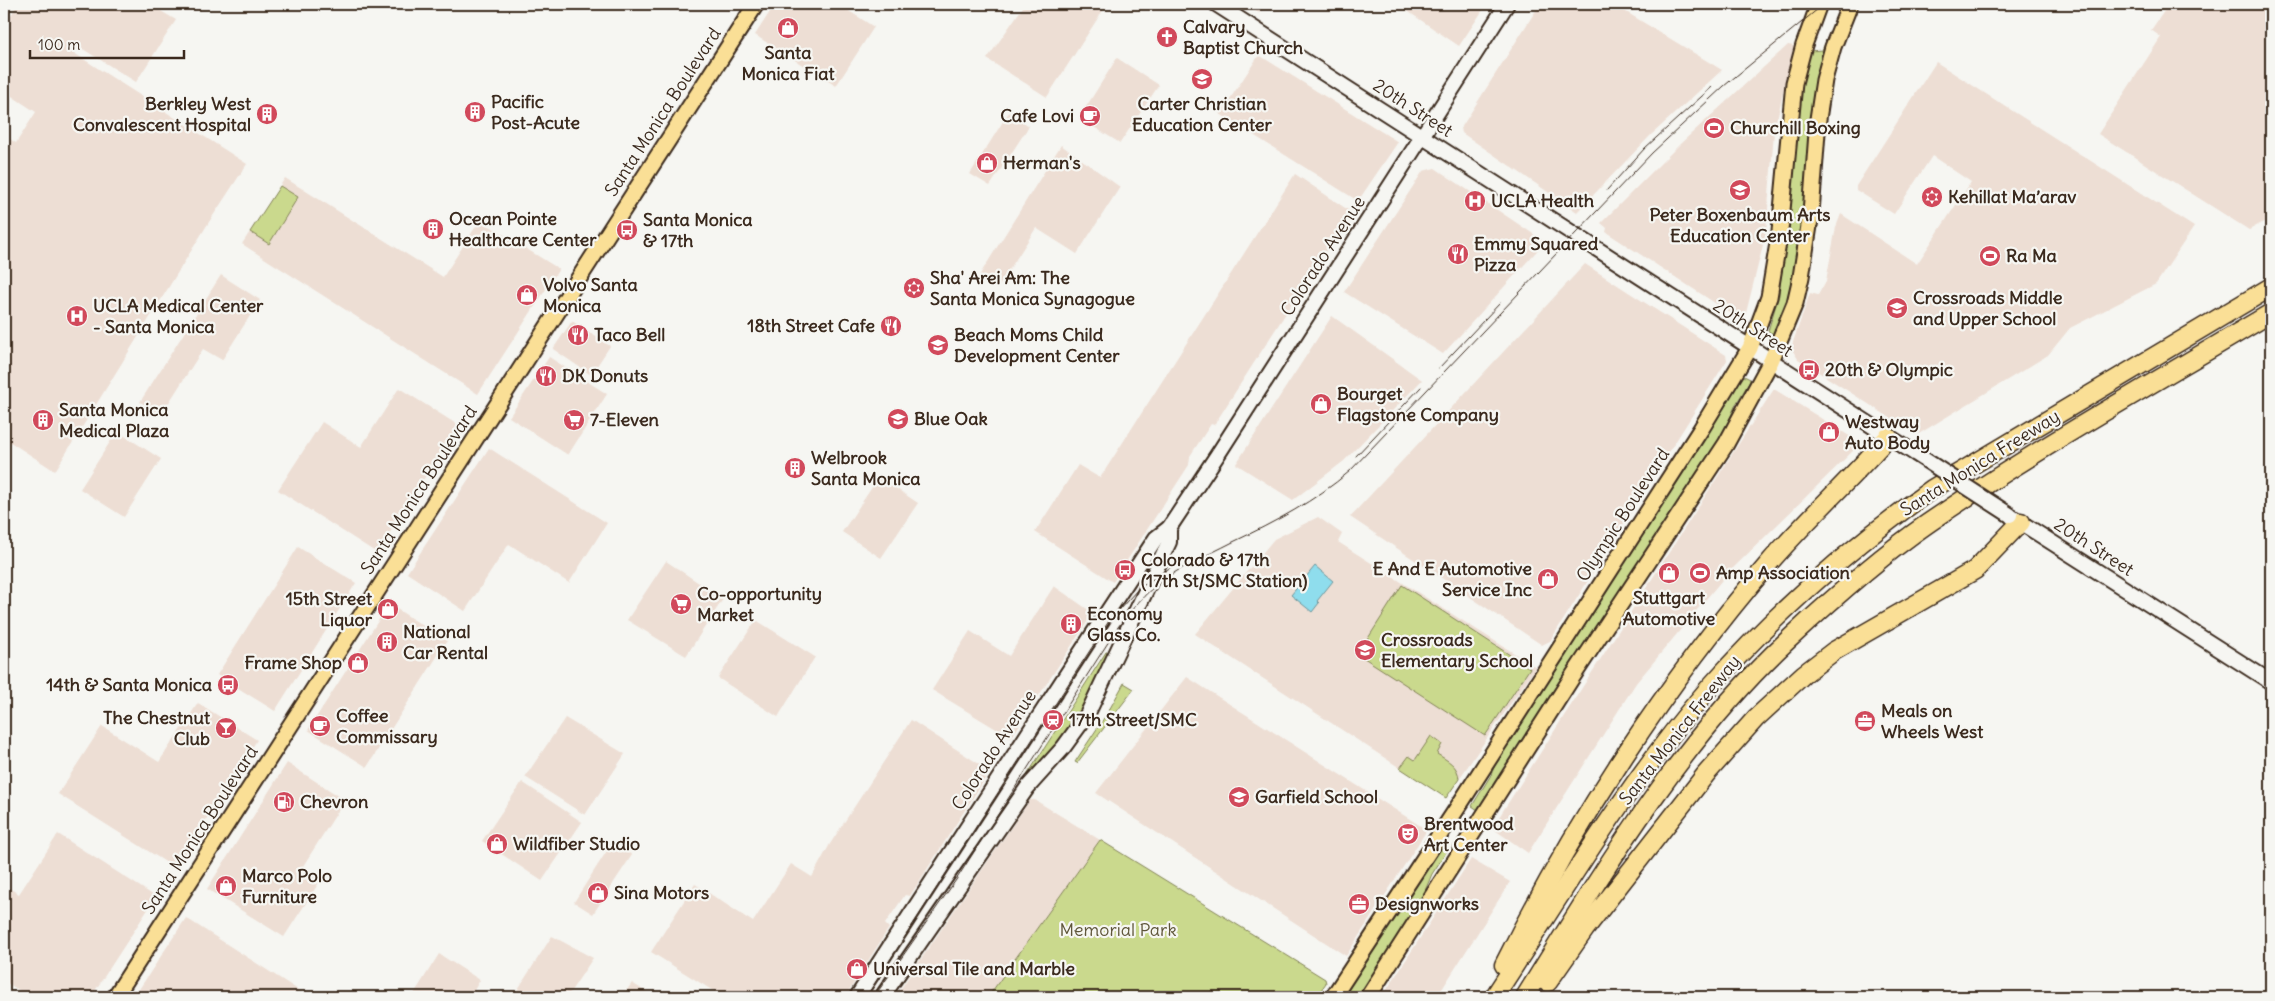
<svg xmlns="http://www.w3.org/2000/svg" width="2275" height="1001" font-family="Delius,sans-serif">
	<rect width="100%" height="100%" fill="#f6f6f2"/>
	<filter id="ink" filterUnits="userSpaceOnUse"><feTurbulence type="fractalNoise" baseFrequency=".02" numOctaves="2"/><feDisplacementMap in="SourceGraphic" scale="10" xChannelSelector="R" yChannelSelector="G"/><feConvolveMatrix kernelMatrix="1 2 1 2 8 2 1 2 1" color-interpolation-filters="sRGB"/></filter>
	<g filter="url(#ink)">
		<g fill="#edded4">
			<polygon points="18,4 149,4 176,20 136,82 78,46 74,53 247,164 209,222 55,471 4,438 4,135 16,143 36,112 4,91 4,26"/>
			<polygon points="775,4 838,4 874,27 836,86 755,35"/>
			<polygon points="1025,4 1107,4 1047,97 987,59"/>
			<polygon points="1243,4 1265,4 1259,13"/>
			<polygon points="1397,4 1487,4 1459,46"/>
			<polygon points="1540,4 1613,4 1722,70 1650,136 1577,212 1462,133 1461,128"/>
			<polygon points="2169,4 2271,4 2271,218 2249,230 2098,134 2161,37 2151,30"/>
			<polygon points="1788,45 1794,46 1774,132 1766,233 1746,313 1741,320 1606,232 1607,228 1601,223 1680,144"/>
			<polygon points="1259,55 1398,142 1358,201 1220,114"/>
			<polygon points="1117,58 1159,85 1120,143 1079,118"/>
			<polygon points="1936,62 2194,227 2156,284 2070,328 2048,355 1917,435 1798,359 1791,348 1810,293 1818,295 1826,281 1836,227 1841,214 1917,264 1971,182 1932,156 1894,214 1856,190 1856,186"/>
			<polygon points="1009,112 1029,126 990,186 970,174"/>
			<polygon points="1061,145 1120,187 1077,254 1036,228 997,289 979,276"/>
			<polygon points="1435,168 1545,242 1443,354 1344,292 1423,171"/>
			<polygon points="1295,174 1351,212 1214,425 1211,424 1190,456 1189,465 1113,582 1035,532 1078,465 1100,478"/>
			<polygon points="285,178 443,277 480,220 559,269 478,394 242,244"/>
			<polygon points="1585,264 1726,355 1727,360 1550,641 1542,645 1350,517"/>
			<polygon points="221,275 260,300 222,360 203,349 161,415 140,402"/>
			<polygon points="1332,316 1422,380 1344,461 1293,500 1236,464"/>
			<polygon points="572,321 610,346 591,375 553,349"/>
			<polygon points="549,357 607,394 568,455 509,417"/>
			<polygon points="399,388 458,425 377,553 278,490 322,422 361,447"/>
			<polygon points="1774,389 1859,442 1858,446 1727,574 1636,683 1528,853 1492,828"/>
			<polygon points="117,431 161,459 124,517 80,489"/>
			<polygon points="489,448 607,523 569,583 509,544 465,611 407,573"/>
			<polygon points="879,477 918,503 881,558 842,532"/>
			<polygon points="1318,517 1342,534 1338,542 1536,667 1446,798 1195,634 1274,539"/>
			<polygon points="298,547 356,583 275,711 217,675"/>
			<polygon points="666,561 723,599 686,656 627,620"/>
			<polygon points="1054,586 1093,613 1011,738 932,690 970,631 1009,656"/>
			<polygon points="389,604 447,641 367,767 308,730"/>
			<polygon points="756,620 815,657 778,717 718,678"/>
			<polygon points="1187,677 1427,830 1346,956 1096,793"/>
			<polygon points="198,703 257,740 175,868 58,794 102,726 159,762"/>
			<polygon points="565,718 625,754 585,815 525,777"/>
			<polygon points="911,720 990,771 910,896 905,895 885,924 889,928 845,997 723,997 651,952 695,884 753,922 791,864 812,877 830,844"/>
			<polygon points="287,763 345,800 303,866 322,878 284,937 207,889"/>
			<polygon points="522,782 582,822 542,881 482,841"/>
			<polygon points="1030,800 1035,800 1100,840 988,997 895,997"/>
			<polygon points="58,834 156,897 91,997 30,997 4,981 4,885 19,894"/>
			<polygon points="612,843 632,855 593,914 574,902"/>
			<polygon points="1471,859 1510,882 1437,997 1382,997"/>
			<polygon points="186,918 309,997 134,997"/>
			<polygon points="552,936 593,958 567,997 513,997"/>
			<polygon points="439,954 480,980 470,997 412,997"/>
			<polygon points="632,983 654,997 622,997"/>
		</g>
		<g fill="#cad98d" stroke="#828256">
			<polygon points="1830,32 1832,33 1793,285 1775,335 1768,331 1779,295 1801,84 1810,51 1822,50"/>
			<polygon points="280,186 298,197 269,244 250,232"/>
			<polygon points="1742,375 1750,379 1750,381 1736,404 1724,432 1499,781 1478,810 1472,806 1491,775 1501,749"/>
			<polygon points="1402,585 1530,668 1485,736 1358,654"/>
			<polygon points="1106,652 1108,652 1080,715 1067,734 1022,783"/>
			<polygon points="1124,683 1134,689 1077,763 1075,762 1108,712"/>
			<path d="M1431,736L1442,744L1437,754C1448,761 1458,765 1459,779L1446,798L1400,768L1409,756L1415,760Z"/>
			<polygon points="1100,840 1325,979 1326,983 1316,997 988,997"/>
			<polygon points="1441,846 1447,851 1432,874 1419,905 1359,997 1341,997"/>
		</g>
		<polygon fill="#8fdded" stroke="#6d959a" points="1315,566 1333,581 1317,601 1319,603 1312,612 1291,595"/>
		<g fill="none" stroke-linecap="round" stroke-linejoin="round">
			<g stroke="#3b2a1e" stroke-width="18">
				<g id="secondary">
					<path d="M1216,4C1449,155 1682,306 1916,454"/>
					<polyline points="2012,517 2271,682"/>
					<polyline points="857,997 1104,617 1156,538 1169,528 1220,451 1507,4"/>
					<polyline points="882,997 1027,788 1063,748 1087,715 1169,542 1169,528"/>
				</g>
			</g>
			<g stroke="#3b2a1e" stroke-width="19">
				<g id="primary">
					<polyline points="115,997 756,4"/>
					<polyline points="1333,997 1456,810 1701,429 1750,348 1769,297 1780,231 1794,83 1804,45 1819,4"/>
					<polyline points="1368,997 1571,679 1726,444 1771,361 1795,303 1801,277 1811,213 1818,119 1824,80 1833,47 1850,4"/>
				</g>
			</g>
			<g stroke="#3b2a1e" stroke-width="21">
				<g id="highway">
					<path d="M1504,965C1574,824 1666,683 1769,563C1807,519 1850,480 1888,437"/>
					<polyline points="1548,982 1585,929 1706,774 1756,718 1804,674 1834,651 1975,570 2021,522"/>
					<path d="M1494,997C1563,892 1628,782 1710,687C1776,612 1851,547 1932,489L2271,287"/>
					<path d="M1525,997C1602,873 1680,741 1788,640C1831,600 1879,557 1927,524C2037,448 2156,382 2271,313"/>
				</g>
			</g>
			<use href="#secondary" stroke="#f6f6f2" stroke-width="14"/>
			<use href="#primary" stroke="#fadf96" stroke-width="15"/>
			<use href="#highway" stroke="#fadf96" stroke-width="18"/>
			<g stroke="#3b2a1e" stroke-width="1">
				<polyline points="1607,190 1645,148 1712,87"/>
				<polyline points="1439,368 1500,303"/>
				<polyline points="1356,456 1421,387"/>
				<polyline points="866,997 1109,621 1138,589 1183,559"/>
				<path d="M874,997L956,880L1118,627C1129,613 1140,599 1154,587C1177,568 1206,556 1233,542C1275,522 1315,501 1350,471L1652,153L1724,86L1824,4"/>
			</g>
			<g stroke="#3b2a1e" stroke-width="18" stroke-linecap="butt">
				<polyline id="secondary-bridge" points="1916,454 2010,515"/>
			</g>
			<use href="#secondary-bridge" stroke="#f6f6f2" stroke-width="14"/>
		</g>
	</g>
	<defs>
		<g id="shop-disc" transform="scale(1.125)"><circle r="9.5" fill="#d1495b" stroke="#f6f6f2"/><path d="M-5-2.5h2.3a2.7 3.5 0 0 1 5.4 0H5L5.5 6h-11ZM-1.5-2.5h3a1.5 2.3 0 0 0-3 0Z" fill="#fff"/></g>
		<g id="church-disc" transform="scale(1.125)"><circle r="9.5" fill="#d1495b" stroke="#f6f6f2"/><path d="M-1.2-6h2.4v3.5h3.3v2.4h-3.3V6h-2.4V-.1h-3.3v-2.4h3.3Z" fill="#fff"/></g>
		<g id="school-disc" transform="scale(1.125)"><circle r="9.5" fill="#d1495b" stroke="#f6f6f2"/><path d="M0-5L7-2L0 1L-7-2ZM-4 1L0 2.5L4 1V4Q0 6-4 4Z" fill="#fff"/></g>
		<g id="building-disc" transform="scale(1.125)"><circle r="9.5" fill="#d1495b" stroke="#f6f6f2"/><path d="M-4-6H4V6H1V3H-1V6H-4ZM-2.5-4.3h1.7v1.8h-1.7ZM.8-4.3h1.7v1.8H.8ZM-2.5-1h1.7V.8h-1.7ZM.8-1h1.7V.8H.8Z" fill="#fff"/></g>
		<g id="cafe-disc" transform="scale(1.125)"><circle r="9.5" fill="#d1495b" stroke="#f6f6f2"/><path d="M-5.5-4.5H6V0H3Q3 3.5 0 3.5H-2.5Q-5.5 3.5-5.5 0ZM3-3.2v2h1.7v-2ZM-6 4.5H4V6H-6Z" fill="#fff"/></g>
		<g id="stadium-disc" transform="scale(1.125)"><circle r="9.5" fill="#d1495b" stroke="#f6f6f2"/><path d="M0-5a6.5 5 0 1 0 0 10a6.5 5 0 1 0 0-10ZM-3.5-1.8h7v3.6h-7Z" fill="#fff"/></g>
		<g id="synagogue-disc" transform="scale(1.125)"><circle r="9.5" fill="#d1495b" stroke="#f6f6f2"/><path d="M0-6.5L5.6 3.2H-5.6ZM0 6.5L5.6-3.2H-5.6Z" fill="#fff"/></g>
		<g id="hospital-disc" transform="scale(1.125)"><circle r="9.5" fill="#d1495b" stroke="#f6f6f2"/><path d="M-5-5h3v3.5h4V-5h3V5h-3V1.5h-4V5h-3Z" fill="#fff"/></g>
		<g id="bus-disc" transform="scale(1.125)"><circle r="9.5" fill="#d1495b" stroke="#f6f6f2"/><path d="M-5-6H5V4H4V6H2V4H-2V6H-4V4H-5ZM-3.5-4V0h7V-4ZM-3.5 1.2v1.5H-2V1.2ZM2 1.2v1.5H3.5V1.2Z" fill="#fff"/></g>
		<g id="restaurant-disc" transform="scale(1.125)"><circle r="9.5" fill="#d1495b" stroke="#f6f6f2"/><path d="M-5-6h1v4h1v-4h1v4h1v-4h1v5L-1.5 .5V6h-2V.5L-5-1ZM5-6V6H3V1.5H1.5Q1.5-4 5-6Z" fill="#fff"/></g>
		<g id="supermarket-disc" transform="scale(1.125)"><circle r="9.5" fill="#d1495b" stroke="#f6f6f2"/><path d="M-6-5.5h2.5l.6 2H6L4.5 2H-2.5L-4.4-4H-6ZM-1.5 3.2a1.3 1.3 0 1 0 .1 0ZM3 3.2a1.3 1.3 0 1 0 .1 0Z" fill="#fff"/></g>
		<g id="station-disc" transform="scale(1.125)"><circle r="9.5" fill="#d1495b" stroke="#f6f6f2"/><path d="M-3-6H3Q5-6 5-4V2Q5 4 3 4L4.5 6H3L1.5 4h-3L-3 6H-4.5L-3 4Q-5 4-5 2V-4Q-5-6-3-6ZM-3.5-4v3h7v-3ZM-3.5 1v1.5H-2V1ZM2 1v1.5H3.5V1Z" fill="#fff"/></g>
		<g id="office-disc" transform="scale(1.125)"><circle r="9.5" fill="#d1495b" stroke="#f6f6f2"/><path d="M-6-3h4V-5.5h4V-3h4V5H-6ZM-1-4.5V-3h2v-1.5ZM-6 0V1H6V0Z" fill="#fff"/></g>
		<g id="bar-disc" transform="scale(1.125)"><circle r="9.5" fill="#d1495b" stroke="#f6f6f2"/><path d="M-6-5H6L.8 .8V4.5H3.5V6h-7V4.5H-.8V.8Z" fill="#fff"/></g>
		<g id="fuel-disc" transform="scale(1.125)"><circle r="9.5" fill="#d1495b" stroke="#f6f6f2"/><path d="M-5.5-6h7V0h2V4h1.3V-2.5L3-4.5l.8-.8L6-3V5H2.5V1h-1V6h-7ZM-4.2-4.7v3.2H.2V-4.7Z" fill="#fff"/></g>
		<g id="theatre-disc" transform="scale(1.125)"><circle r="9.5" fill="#d1495b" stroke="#f6f6f2"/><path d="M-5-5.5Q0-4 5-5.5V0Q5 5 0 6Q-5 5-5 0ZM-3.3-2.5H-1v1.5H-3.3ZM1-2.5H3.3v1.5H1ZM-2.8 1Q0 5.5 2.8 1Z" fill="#fff"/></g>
	</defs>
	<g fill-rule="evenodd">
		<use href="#shop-disc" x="788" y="28"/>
		<use href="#church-disc" x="1167" y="37"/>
		<use href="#school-disc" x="1202" y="79"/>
		<use href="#building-disc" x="475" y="112"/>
		<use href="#building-disc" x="267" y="114"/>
		<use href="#cafe-disc" x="1090" y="116"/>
		<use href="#stadium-disc" x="1714" y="128"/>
		<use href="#shop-disc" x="987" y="163"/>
		<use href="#school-disc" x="1740" y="190"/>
		<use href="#synagogue-disc" x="1932" y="197"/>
		<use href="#hospital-disc" x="1475" y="201"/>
		<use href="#building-disc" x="433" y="229"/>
		<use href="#bus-disc" x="627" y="230"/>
		<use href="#restaurant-disc" x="1458" y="254"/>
		<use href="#stadium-disc" x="1990" y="256"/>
		<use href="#synagogue-disc" x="914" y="288"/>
		<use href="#shop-disc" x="527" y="295"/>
		<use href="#school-disc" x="1897" y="308"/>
		<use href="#hospital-disc" x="77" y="316"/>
		<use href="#restaurant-disc" x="891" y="326"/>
		<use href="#restaurant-disc" x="578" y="335"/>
		<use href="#school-disc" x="938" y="345"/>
		<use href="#bus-disc" x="1809" y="370"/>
		<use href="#restaurant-disc" x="546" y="376"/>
		<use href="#shop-disc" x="1321" y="404"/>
		<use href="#school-disc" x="898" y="419"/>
		<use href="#building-disc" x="43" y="420"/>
		<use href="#supermarket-disc" x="574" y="420"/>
		<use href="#shop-disc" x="1829" y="432"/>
		<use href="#building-disc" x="795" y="468"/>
		<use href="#bus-disc" x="1125" y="570"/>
		<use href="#shop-disc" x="1669" y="573"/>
		<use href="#stadium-disc" x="1700" y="573"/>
		<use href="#shop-disc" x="1548" y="579"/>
		<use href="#supermarket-disc" x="681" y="604"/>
		<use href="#shop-disc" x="388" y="609"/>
		<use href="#building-disc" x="1071" y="624"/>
		<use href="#building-disc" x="387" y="642"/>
		<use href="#school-disc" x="1365" y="650"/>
		<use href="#shop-disc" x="358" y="663"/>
		<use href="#bus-disc" x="228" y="685"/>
		<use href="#station-disc" x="1053" y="720"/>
		<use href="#office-disc" x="1865" y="721"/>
		<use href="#cafe-disc" x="320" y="726"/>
		<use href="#bar-disc" x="226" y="728"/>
		<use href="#school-disc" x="1239" y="797"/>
		<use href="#fuel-disc" x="284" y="802"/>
		<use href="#theatre-disc" x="1408" y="834"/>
		<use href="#shop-disc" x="497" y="844"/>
		<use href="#shop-disc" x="226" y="886"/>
		<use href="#shop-disc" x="598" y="893"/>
		<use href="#office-disc" x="1359" y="904"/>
		<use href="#shop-disc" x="857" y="969"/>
	</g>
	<g text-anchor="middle" stroke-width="4.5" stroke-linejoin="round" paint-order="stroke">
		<g font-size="18" font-weight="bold" fill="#3b2a1e" stroke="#f6f6f2" text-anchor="start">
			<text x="1183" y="33">Calvary<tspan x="1183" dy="21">Baptist Church</tspan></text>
			<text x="788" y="59" text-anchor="middle">Santa<tspan x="788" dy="21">Monica Fiat</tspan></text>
			<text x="491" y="108">Pacific<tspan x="491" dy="21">Post-Acute</tspan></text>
			<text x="251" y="110" text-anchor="end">Berkley West<tspan x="251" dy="21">Convalescent Hospital</tspan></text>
			<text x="1202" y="110" text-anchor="middle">Carter Christian<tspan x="1202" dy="21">Education Center</tspan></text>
			<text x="1074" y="122" text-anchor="end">Cafe Lovi</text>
			<text x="1730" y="134">Churchill Boxing</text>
			<text x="1003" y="169">Herman's</text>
			<text x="1948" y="203">Kehillat Ma’arav</text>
			<text x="1491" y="207">UCLA Health</text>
			<text x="1740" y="221" text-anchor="middle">Peter Boxenbaum Arts<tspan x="1740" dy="21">Education Center</tspan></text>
			<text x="449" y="225">Ocean Pointe<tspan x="449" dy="21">Healthcare Center</tspan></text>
			<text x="643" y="226">Santa Monica<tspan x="643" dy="21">&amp; 17th</tspan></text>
			<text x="1474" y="250">Emmy Squared<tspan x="1474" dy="21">Pizza</tspan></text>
			<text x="2006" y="262">Ra Ma</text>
			<text x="930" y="284">Sha' Arei Am: The<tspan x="930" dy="21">Santa Monica Synagogue</tspan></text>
			<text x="543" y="291">Volvo Santa<tspan x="543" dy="21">Monica</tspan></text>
			<text x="1913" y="304">Crossroads Middle<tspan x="1913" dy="21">and Upper School</tspan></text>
			<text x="93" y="312">UCLA Medical Center<tspan x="93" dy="21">- Santa Monica</tspan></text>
			<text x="875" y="332" text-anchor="end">18th Street Cafe</text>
			<text x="594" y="341">Taco Bell</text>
			<text x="954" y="341">Beach Moms Child<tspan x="954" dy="21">Development Center</tspan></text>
			<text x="1825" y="376">20th &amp; Olympic</text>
			<text x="562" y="382">DK Donuts</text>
			<text x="1337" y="400">Bourget<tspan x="1337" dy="21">Flagstone Company</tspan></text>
			<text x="59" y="416">Santa Monica<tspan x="59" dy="21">Medical Plaza</tspan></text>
			<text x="914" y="425">Blue Oak</text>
			<text x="590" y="426">7-Eleven</text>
			<text x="1845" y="428">Westway<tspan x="1845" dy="21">Auto Body</tspan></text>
			<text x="811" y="464">Welbrook<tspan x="811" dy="21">Santa Monica</tspan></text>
			<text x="1141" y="566">Colorado &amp; 17th<tspan x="1141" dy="21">(17th St/SMC Station)</tspan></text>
			<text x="1532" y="575" text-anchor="end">E And E Automotive<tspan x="1532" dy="21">Service Inc</tspan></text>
			<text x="1716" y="579">Amp Association</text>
			<text x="697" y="600">Co-opportunity<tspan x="697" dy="21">Market</tspan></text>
			<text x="1669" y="604" text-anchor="middle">Stuttgart<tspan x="1669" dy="21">Automotive</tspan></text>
			<text x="372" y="605" text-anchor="end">15th Street<tspan x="372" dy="21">Liquor</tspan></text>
			<text x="1087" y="620">Economy<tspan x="1087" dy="21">Glass Co.</tspan></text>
			<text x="403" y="638">National<tspan x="403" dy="21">Car Rental</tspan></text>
			<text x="1381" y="646">Crossroads<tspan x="1381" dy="21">Elementary School</tspan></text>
			<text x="342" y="669" text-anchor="end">Frame Shop</text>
			<text x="212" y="691" text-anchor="end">14th &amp; Santa Monica</text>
			<text x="1881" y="717">Meals on<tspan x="1881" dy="21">Wheels West</tspan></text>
			<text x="336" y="722">Coffee<tspan x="336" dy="21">Commissary</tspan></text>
			<text x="210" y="724" text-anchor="end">The Chestnut<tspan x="210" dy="21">Club</tspan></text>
			<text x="1069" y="726">17th Street/SMC</text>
			<text x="1255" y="803">Garfield School</text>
			<text x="300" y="808">Chevron</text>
			<text x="1424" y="830">Brentwood<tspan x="1424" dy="21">Art Center</tspan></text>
			<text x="513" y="850">Wildfiber Studio</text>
			<text x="242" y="882">Marco Polo<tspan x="242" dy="21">Furniture</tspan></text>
			<text x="614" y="899">Sina Motors</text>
			<text x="1375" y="910">Designworks</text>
			<text x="873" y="975">Universal Tile and Marble</text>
		</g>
		<g font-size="18" fill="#3b2a1e" stroke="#f6f6f2">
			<text transform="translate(1413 108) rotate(33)" y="6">20th Street</text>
			<text transform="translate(663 112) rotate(-57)" y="6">Santa Monica Boulevard</text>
			<text transform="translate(1323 256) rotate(-57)" y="6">Colorado Avenue</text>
			<text transform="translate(1753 328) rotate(33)" y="6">20th Street</text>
			<text transform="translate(1980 463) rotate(-32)" y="6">Santa Monica Freeway</text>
			<text transform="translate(419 490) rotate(-57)" y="6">Santa Monica Boulevard</text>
			<text transform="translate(1623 515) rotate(-57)" y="6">Olympic Boulevard</text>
			<text transform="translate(2094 547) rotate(33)" y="6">20th Street</text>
			<text transform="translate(1680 730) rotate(-52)" y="6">Santa Monica Freeway</text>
			<text transform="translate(994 750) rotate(-57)" y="6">Colorado Avenue</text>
			<text transform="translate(200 830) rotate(-57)" y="6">Santa Monica Boulevard</text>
		</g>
		<g font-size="18" fill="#5f563a" stroke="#f6f6f2">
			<text x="1118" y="936">Memorial Park</text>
		</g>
	</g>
	<rect width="2275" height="1001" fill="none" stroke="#f6f6f2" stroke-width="20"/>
	<rect x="10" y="10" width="2255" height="981" fill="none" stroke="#3b2a1e" stroke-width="2" filter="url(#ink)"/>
	<path d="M30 50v8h154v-8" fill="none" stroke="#3b2a1e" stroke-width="2.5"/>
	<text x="38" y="50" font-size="15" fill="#3b2a1e" stroke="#f6f6f2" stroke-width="4" paint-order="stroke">100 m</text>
</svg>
